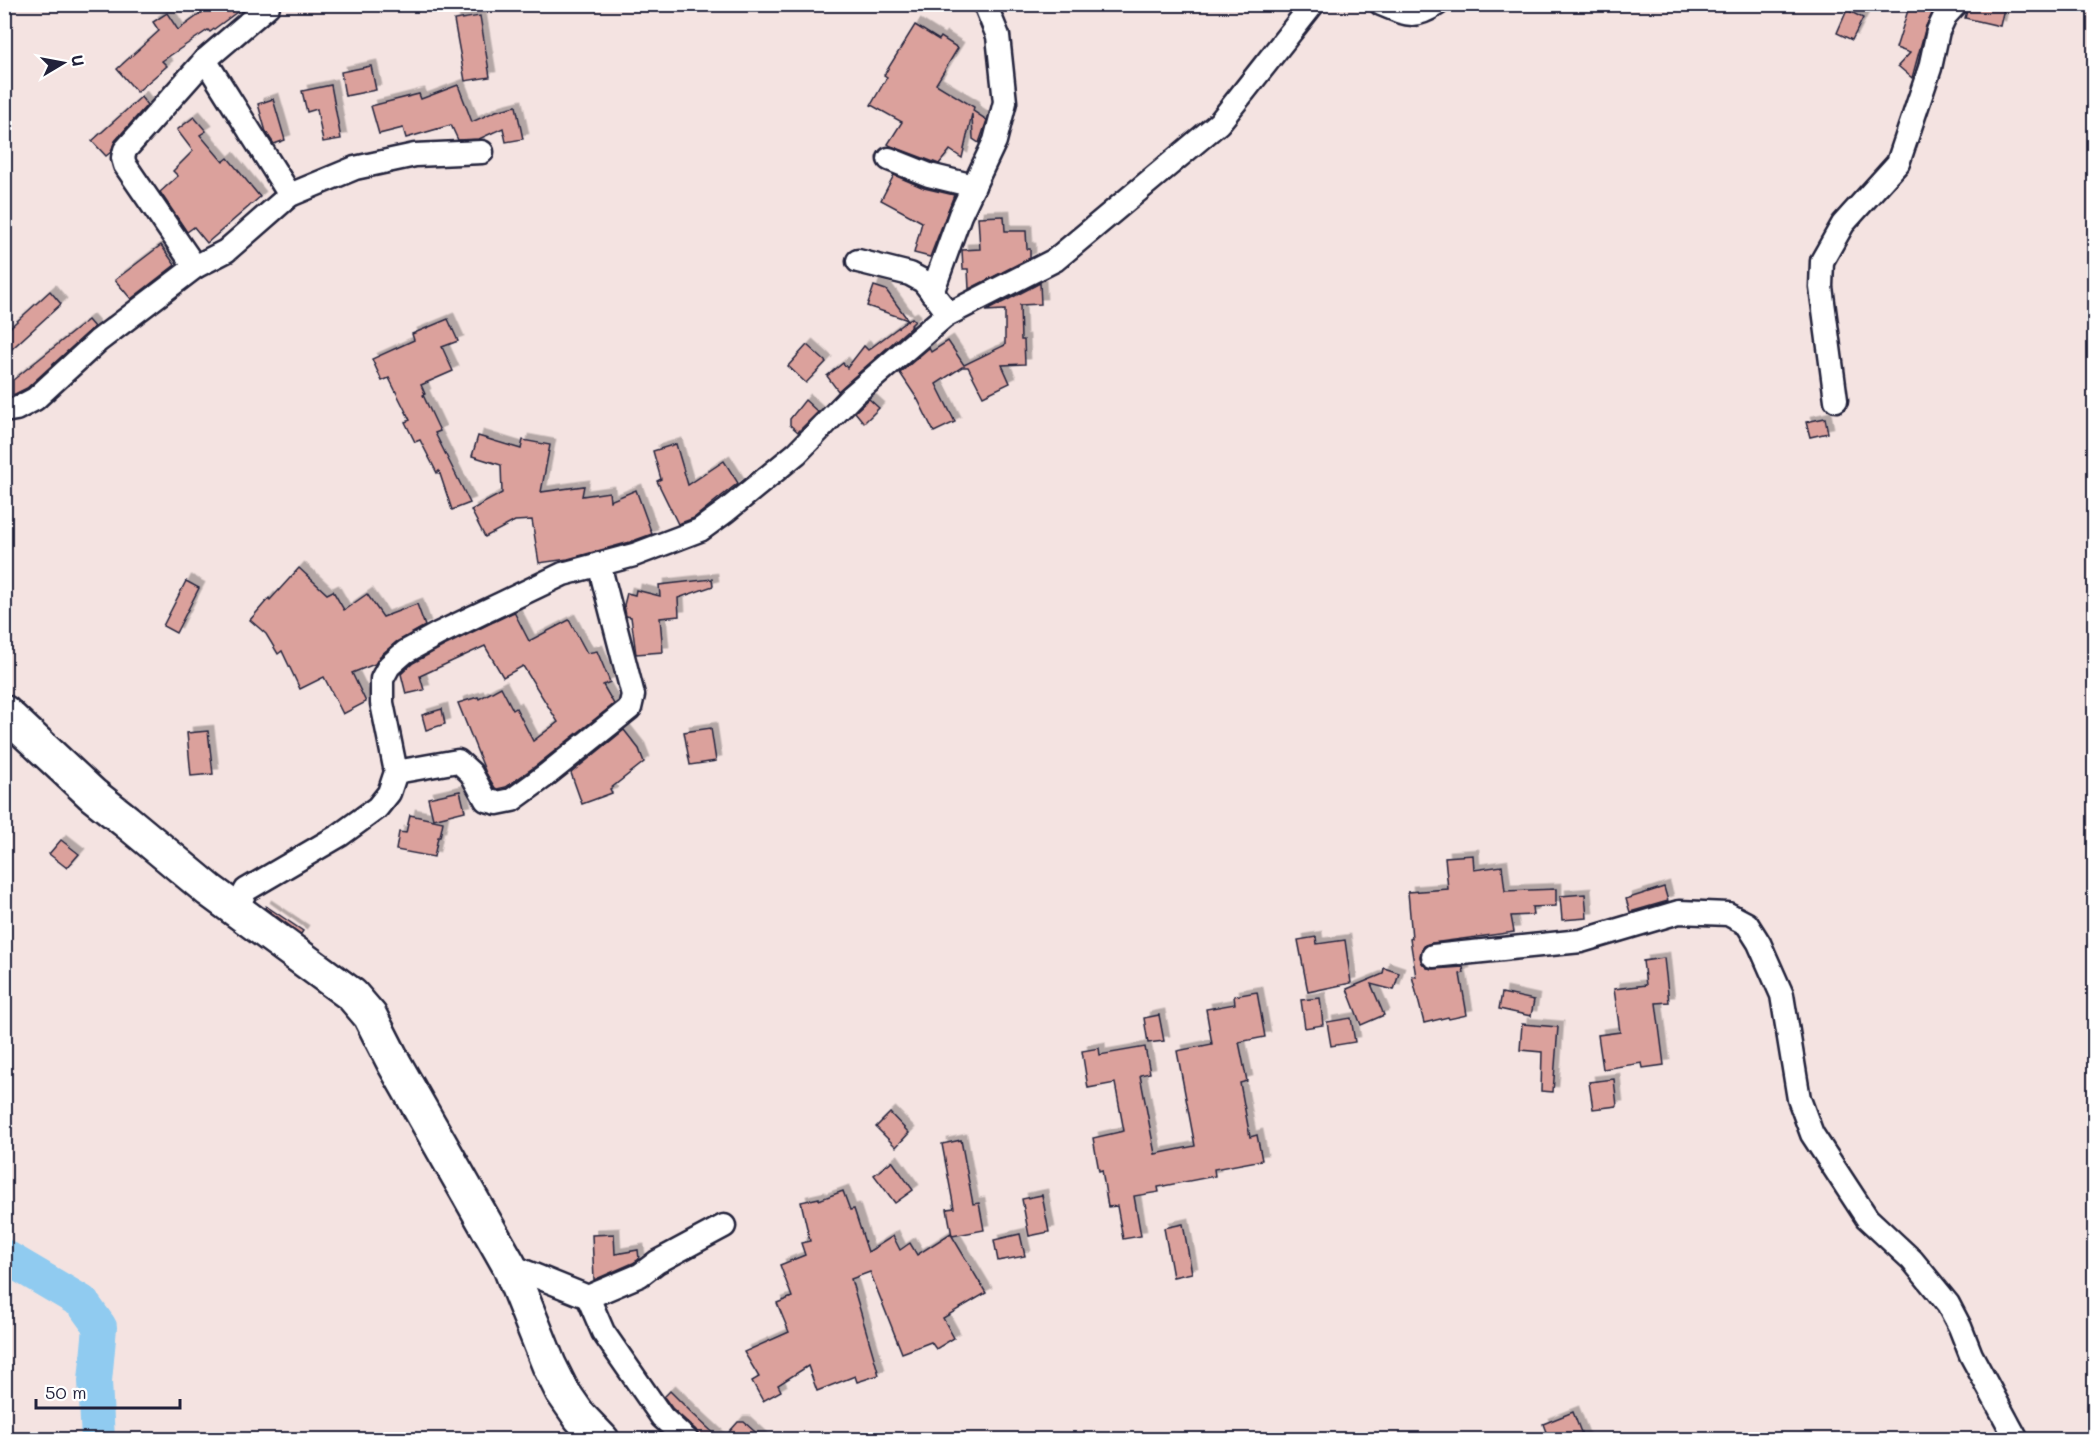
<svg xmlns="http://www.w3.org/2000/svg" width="2099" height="1444" font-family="Mali,sans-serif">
	<defs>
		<filter id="shadow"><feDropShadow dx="5.5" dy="-5.5" stdDeviation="0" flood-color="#0004"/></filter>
	</defs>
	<rect width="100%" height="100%" fill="#f4e3e1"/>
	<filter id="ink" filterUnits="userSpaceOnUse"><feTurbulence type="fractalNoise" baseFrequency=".0167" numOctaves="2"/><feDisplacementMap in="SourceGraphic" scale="12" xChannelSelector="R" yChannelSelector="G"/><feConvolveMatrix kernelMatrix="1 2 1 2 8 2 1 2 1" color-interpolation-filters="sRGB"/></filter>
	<g filter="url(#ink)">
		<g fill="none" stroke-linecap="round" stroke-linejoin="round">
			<polyline stroke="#90cbf0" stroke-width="34" points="4,1256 82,1302 100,1327 95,1381 98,1440"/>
		</g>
		<g fill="#dba19c" stroke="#22223b" stroke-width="1.5" filter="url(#shadow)">
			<polygon points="214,4 248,4 210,32 208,30 162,61 167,66 137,92 117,69 159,31 153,22 167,13 178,30"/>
			<polygon points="1910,4 1937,4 1926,26 1912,78 1898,66 1910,53 1896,48"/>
			<polygon points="1969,4 2005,4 2000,26 1965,18"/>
			<polygon points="1847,10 1863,18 1852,40 1837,33"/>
			<polygon points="480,16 490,77 465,81 454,20"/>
			<polygon points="915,25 939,40 941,37 958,48 936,84 974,107 973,111 987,120 979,143 973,139 972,114 962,158 950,150 939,164 891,146 888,144 902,122 871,105 887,77 884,75"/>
			<polygon points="371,66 376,90 345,96 341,72"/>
			<polygon points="331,85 341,139 323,142 317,109 307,112 302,91"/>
			<polygon points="458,85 472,122 496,111 516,106 523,139 506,142 503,128 479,139 458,140 451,125 406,138 403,128 379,134 371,106 419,94 421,99"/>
			<polygon points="141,97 147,105 115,141 111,152 106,156 92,141"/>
			<polygon points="273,99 285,140 274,144 266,132 258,104"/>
			<polygon points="194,117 206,131 200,135 223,162 228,158 260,197 207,243 194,227 187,232 160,192 178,176 173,171 193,151 177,130"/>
			<polygon points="894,175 924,188 954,195 930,257 914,253 922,222 881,200"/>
			<polygon points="1004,216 1005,231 1026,231 1027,249 1030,249 1030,258 969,289 968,269 963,269 962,250 980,249 978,217"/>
			<polygon points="161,245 175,265 131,299 115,280"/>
			<polygon points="1040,283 1041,304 1020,305 1021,340 1024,340 1025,364 1002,365 1010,383 983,396 968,367 962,367 936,384 955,422 934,432 918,400 900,373 929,348 931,352 948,341 964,365 1005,345 1005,310 986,311"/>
			<polygon points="874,286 886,290 908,320 912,318 915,321 911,325 912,326 838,391 827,376 843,363 847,368 864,346 868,350 908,320 867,306"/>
			<polygon points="50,291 61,304 4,356 4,333"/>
			<polygon points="448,319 458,341 442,347 453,371 421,385 425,394 423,395 440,431 435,433 470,503 452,510 439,471 437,473 420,440 415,442 405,422 410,420 389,378 382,381 372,359 414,340 412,334"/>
			<polygon points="88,320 94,327 27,388 13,395 13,380"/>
			<polygon points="807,345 826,362 806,383 788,366"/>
			<polygon points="869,399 879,408 864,423 855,412"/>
			<polygon points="805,400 818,412 798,432 790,425 790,419"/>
			<polygon points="1825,418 1828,433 1810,437 1806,422"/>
			<polygon points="478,436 521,449 523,440 550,445 541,492 584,486 582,496 609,492 610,501 636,490 652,534 630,542 568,559 539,563 532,520 515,521 485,537 471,510 502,493 501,465 472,456"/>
			<polygon points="676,444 688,485 724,461 738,483 694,518 678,524 657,481 661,479 653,451"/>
			<polygon points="299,568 327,594 333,591 344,610 367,594 383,617 417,604 425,626 396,642 380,656 375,664 352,673 366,702 343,714 324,677 300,689 282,651 278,654 266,634 250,620 269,598 270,600"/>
			<polygon points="712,579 713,586 678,598 679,616 660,618 663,652 636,654 631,617 626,616 624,605 627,593 635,595 636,590 660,596 659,585"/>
			<polygon points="186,581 199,588 176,633 163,626"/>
			<polygon points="514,612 529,641 569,620 587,653 597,651 610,682 603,685 614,704 537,765 506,787 497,789 495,788 486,773 458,703 478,697 479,699 501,687 513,710 516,708 533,741 558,722 523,666 503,677 485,646 420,676 424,690 406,694 401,674 413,663 444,646"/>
			<polygon points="442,709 445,724 426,730 422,715"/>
			<polygon points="711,728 716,761 690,765 684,732"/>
			<polygon points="624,730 639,749 644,762 610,789 612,793 582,804 571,773"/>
			<polygon points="208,731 213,774 191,776 187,733"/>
			<polygon points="460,791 465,811 433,819 428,798"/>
			<polygon points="410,815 443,822 440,837 438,837 434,857 396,850 399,832 406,833"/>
			<polygon points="61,840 79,854 67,868 49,854"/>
			<polygon points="1473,855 1474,870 1502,866 1505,891 1556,889 1556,906 1532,907 1533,915 1511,916 1514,932 1432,943 1425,945 1421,951 1420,957 1422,963 1427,968 1434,969 1463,967 1464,973 1460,974 1467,1015 1449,1019 1448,1017 1424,1023 1412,976 1416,977 1410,939 1412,938 1408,892 1448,889 1445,857"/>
			<polygon points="1664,887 1668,901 1630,912 1626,899"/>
			<polygon points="1585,894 1587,918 1562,920 1560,896"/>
			<polygon points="266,906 303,931 301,934 265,908"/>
			<polygon points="1316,937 1317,944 1345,940 1351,983 1308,992 1298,940"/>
			<polygon points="1664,958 1669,1002 1656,1003 1664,1065 1643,1068 1642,1063 1603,1069 1598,1035 1620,1032 1614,989 1646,985 1643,961"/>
			<polygon points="1384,968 1399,973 1394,990 1371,984 1384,1015 1361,1025 1347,989 1383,974"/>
			<polygon points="1257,992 1265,1037 1239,1042 1247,1081 1240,1083 1250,1137 1257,1135 1262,1160 1214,1169 1215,1176 1158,1187 1159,1192 1134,1196 1141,1236 1123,1239 1117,1206 1108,1207 1102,1170 1099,1171 1093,1138 1124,1131 1115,1083 1088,1088 1082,1051 1099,1048 1100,1055 1145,1047 1150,1073 1140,1075 1155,1154 1195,1146 1177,1051 1212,1044 1206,1009 1235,1004 1234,996"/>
			<polygon points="1502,993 1534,1000 1531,1016 1499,1009"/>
			<polygon points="1320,998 1323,1025 1305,1028 1301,1000"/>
			<polygon points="1159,1015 1164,1041 1148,1043 1144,1018"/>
			<polygon points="1351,1018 1355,1042 1331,1046 1327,1022"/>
			<polygon points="1522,1024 1558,1027 1553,1092 1541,1091 1542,1052 1520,1050"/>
			<polygon points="1614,1079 1617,1106 1593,1109 1589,1082"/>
			<polygon points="890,1113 909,1133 896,1147 876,1127"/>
			<polygon points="961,1140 973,1204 979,1203 984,1230 952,1236 986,1293 943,1318 954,1338 936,1349 931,1342 902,1353 870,1272 851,1279 879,1375 857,1382 855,1376 817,1391 808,1366 778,1385 781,1391 763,1401 752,1381 759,1377 744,1352 789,1332 777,1303 792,1297 780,1265 805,1255 801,1243 810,1241 801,1202 819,1198 819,1200 843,1191 850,1210 854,1209 868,1252 893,1236 900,1250 910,1243 917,1255 951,1233 952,1236 947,1209 954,1208 942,1144"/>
			<polygon points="892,1161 913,1190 895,1203 874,1175"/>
			<polygon points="1042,1195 1049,1232 1029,1236 1022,1199"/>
			<polygon points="1183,1224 1192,1273 1173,1277 1164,1228"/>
			<polygon points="614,1234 615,1254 638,1250 639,1259 633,1263 594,1280 592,1235"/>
			<polygon points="1020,1234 1025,1256 998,1261 994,1240"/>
			<polygon points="670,1391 694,1415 721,1440 700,1440 696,1430 672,1408 664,1397"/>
			<polygon points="1573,1412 1584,1440 1549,1440 1543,1424"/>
			<polygon points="738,1422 744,1422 764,1440 722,1440"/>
		</g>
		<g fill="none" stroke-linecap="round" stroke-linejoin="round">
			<g stroke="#22223b" stroke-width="27">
				<g id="street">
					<path d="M1381,4C1406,14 1413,20 1437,4"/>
					<polyline points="205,60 290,195"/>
					<polyline points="889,159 929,175 974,186"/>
					<polyline points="195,267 125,165 123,158 125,150 205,60 268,6"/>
					<polyline points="932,293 960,215 995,141 1005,102 998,36 985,4"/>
					<polyline points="945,316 1055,260 1219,123 1313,4"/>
					<polyline points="1836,400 1821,287 1822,261 1843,224 1898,163 1930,68 1938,31 1945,16 1956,4"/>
					<polyline points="4,411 16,409 35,399 98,341 195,267 226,251 290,195 355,168 415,155 482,152"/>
					<polyline points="396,772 458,761 471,773 486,800 497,803 512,800 545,776 630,708 633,695 599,564"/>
					<polyline points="241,912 241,900 246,890 340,835 377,808 389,793 396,772 382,703 382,679 389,666 405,652 438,634 563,574 634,555 700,530 726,511 797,453 852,396 945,316 945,309 923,281 910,274 858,261"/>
					<polyline points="1433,956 1581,941 1679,912 1728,914 1747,924 1759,943 1782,995 1799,1099 1812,1134 1867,1218 1912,1260 1948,1304 1960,1327 1971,1355 2017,1440"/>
					<polyline points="509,1265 588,1297 640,1275 657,1262 724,1226"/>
					<polyline points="588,1297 603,1332 662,1417 687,1440"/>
				</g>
			</g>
			<g stroke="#22223b" stroke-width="38">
				<polyline id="secondary" points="4,712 93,795 126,821 209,890 352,995 370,1016 394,1063 509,1265 549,1365 562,1391 580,1417 602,1440"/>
			</g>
			<use href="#street" stroke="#fff" stroke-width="22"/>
			<use href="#secondary" stroke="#fff" stroke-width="33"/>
		</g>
	</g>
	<rect width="2099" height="1444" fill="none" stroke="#fff" stroke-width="24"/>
	<rect x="12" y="12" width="2075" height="1420" fill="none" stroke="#22223b" stroke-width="2" filter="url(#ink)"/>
	<g transform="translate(63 63) rotate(80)" stroke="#ffffff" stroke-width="4.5" paint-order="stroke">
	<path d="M0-4.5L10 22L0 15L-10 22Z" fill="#22223b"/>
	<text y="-9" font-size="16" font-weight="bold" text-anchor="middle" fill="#22223b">U</text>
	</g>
	<path d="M36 1399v9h144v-9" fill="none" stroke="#22223b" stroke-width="3"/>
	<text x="45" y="1399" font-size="18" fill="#22223b" stroke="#ffffff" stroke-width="4.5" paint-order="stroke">50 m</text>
</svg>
